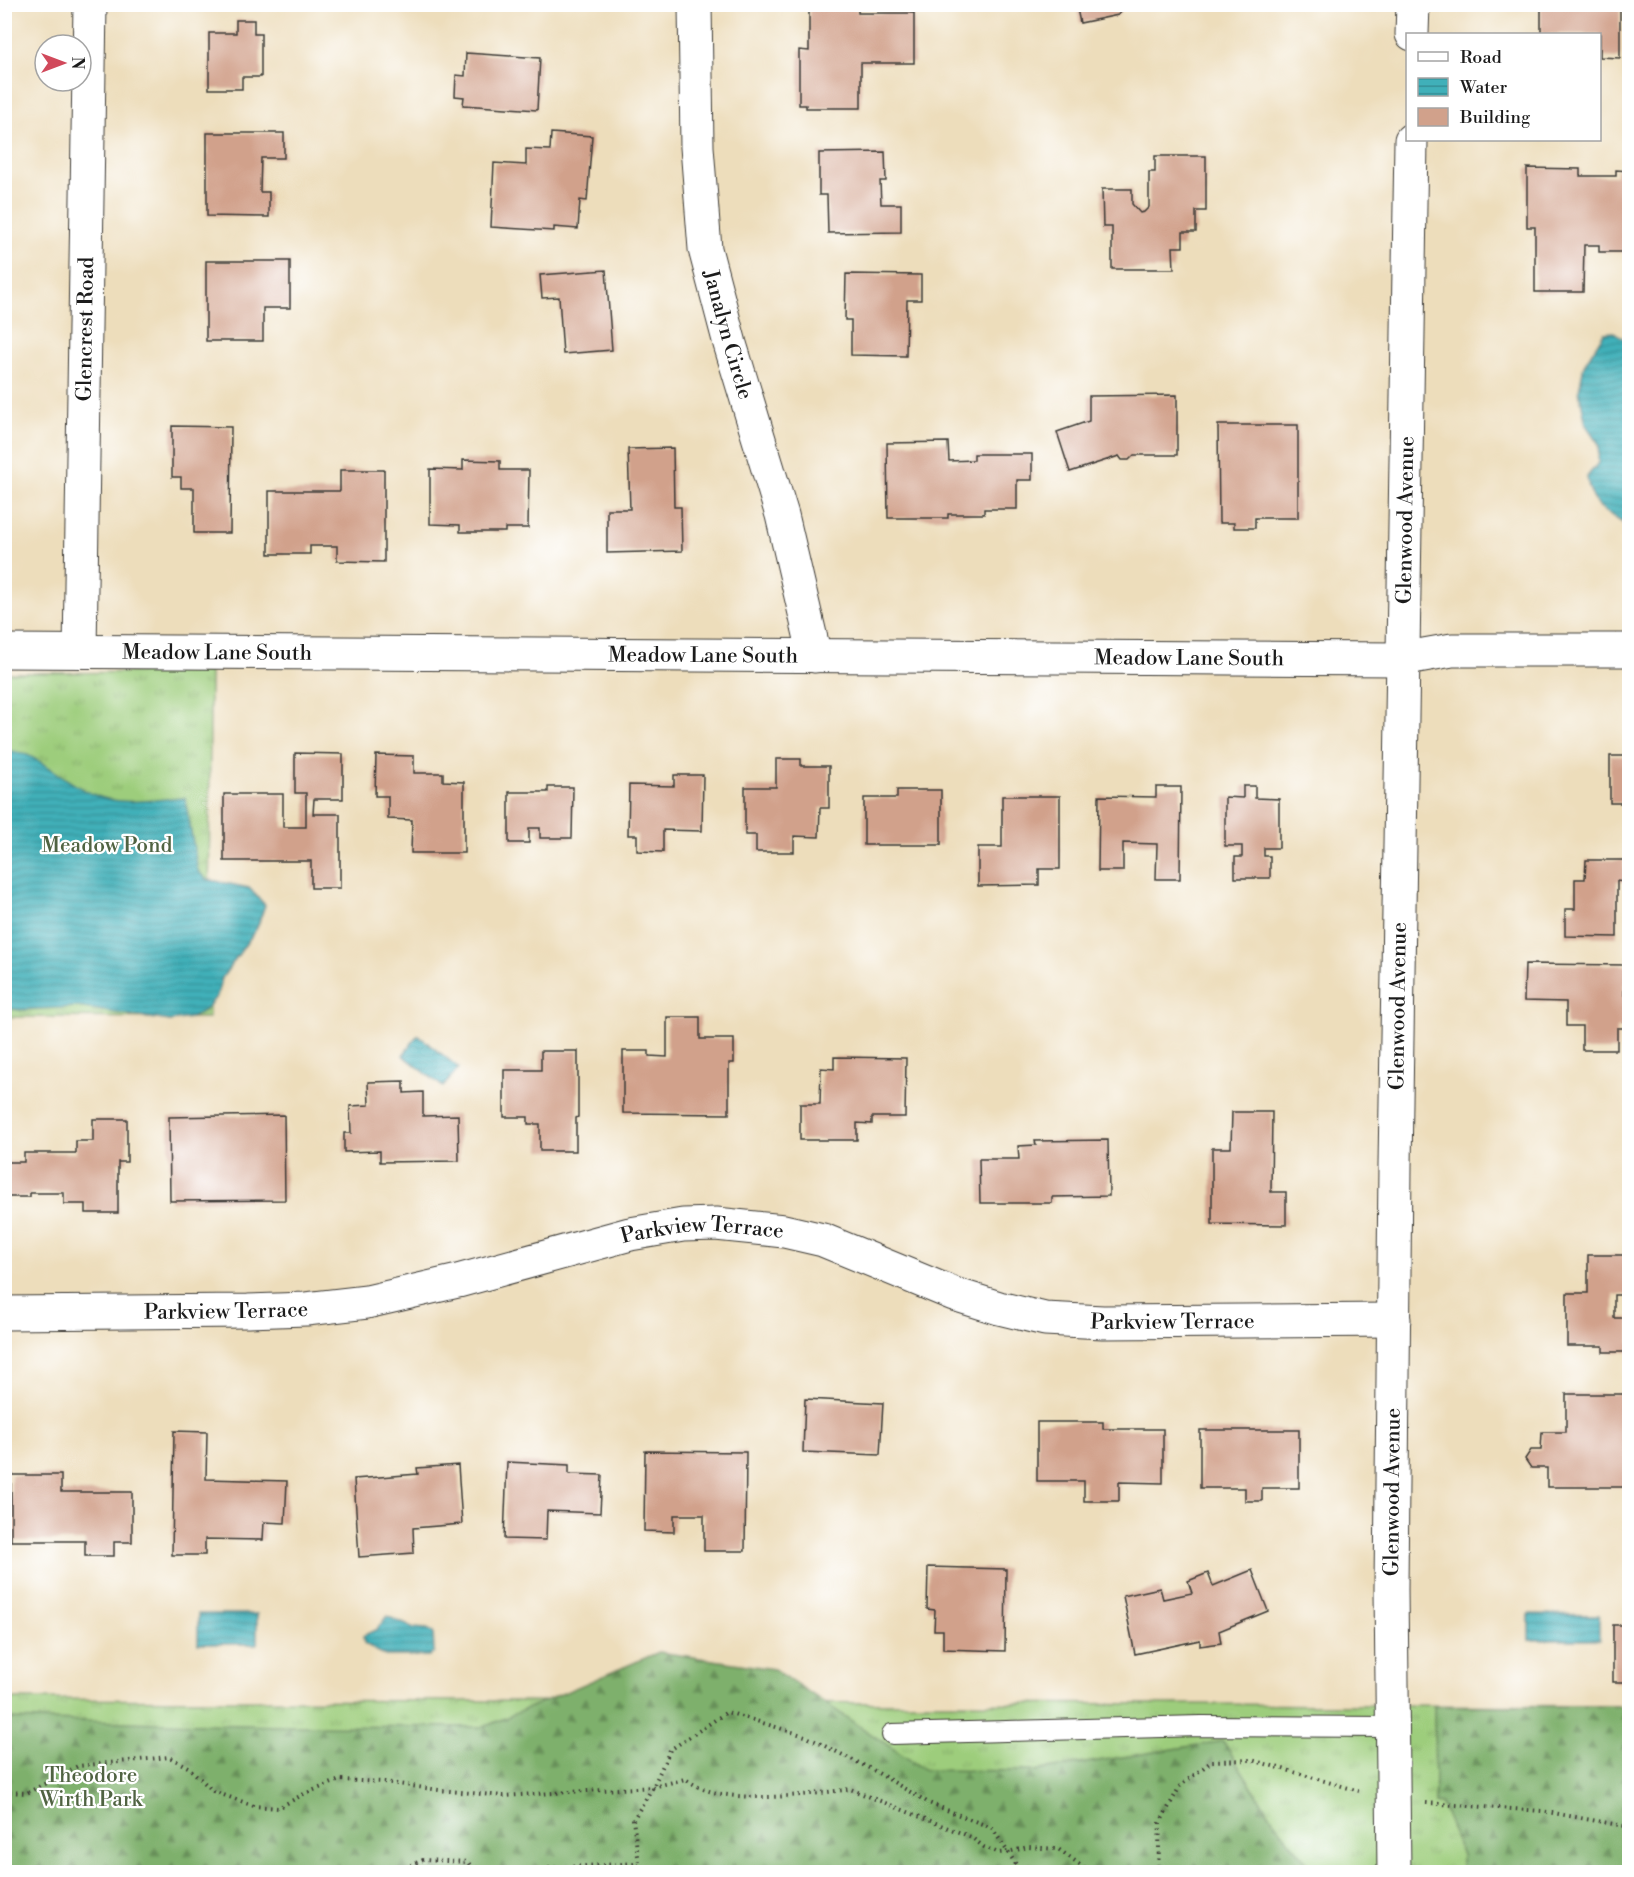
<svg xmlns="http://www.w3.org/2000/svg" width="1634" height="1877" font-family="'Libre Bodoni',serif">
	<defs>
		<pattern id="grass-tufts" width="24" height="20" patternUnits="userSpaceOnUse" patternTransform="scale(1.5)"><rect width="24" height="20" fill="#9dcd7c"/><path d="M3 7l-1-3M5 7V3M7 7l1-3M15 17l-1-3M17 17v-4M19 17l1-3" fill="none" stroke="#87af6b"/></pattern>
		<pattern id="forest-firs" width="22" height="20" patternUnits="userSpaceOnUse" patternTransform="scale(1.5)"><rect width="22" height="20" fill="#7eb06c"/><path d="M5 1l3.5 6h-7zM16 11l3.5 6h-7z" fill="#668e58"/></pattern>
		<pattern id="water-rules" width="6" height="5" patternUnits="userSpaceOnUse" patternTransform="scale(1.5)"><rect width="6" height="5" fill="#40b0b9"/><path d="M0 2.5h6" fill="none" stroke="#358e96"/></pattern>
	</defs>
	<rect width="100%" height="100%" fill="#fff"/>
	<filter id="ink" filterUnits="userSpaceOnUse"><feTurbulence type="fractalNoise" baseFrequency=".0167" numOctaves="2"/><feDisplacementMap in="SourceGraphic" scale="12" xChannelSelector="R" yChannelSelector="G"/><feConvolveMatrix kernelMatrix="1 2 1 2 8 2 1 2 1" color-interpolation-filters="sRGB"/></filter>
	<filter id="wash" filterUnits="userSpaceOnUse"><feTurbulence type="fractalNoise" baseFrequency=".008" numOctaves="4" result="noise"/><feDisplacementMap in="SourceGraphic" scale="24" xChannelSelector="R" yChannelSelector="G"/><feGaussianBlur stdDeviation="1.35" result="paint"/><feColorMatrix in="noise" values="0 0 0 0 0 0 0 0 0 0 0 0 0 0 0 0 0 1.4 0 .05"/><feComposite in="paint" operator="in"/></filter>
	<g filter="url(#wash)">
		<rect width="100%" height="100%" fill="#edddbb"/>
		<g fill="url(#grass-tufts)" stroke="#5c744c" stroke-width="1.5">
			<polygon points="210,672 209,1018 5,1017 4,673"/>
			<polygon points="5,1699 1629,1706 1629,1872 5,1872"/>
		</g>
		<g fill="url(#forest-firs)" stroke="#4d6644" stroke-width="1.5">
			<polygon points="659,1652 774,1669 925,1770 1035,1771 1223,1741 1277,1826 1315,1872 5,1872 5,1719 280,1726 484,1727"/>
			<polygon points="1434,1706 1629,1706 1629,1872 1462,1872 1462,1855 1441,1804 1435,1803"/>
		</g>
		<g fill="url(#water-rules)" stroke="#2e666a" stroke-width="1.5">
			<path d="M1614,332L1629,342V524H1625C1602,510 1591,506 1587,477L1598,463L1599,444L1586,425L1579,390L1584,365L1604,333Z"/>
			<path d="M5,750C12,751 20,752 27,755C52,766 81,794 107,799C131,805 161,798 185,798L198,871L206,879L249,888L265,905L257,928L222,978L217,996L205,1010L191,1018L170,1021L77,1007L20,1010L5,1008Z"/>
			<polygon points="418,1035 459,1068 443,1087 403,1055"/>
			<rect x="198" y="1614" width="59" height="30"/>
			<polygon points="1529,1614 1599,1615 1599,1640 1529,1640"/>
			<polygon points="387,1616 413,1628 427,1629 433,1632 434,1652 429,1656 385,1656 364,1643 363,1636 377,1629"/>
		</g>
		<g id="blocks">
			<g fill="#d1a18b">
				<polygon points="1076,4 1125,4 1118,15 1080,23"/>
				<polygon points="1541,4 1620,4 1620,58 1600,57 1600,34 1541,34"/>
				<polygon points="809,8 858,9 858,13 914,13 914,63 861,63 861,108 806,108 806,105 799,105 799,50 809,51"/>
				<polygon points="236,20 254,20 254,34 261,34 261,77 242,77 242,89 209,89 209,33 236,33"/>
				<polygon points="466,53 540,58 537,110 463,105 464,97 455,96 456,75 465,76"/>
				<polygon points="207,133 284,133 284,158 261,158 260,192 269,192 269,217 207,216"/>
				<polygon points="551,133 592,136 587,201 580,200 578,229 554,227 554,231 491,227 494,163 526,165 526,149 550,150"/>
				<polygon points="885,152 886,181 880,181 881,204 901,204 901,232 828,233 827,195 819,195 819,153"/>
				<polygon points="1155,156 1206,156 1206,211 1196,211 1196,232 1183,232 1183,247 1173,247 1174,269 1112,269 1112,227 1103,227 1102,189 1132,189 1132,204 1140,213 1144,212 1149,207 1149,172 1155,172"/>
				<polygon points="1527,168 1580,169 1580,176 1616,176 1616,170 1630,171 1630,252 1599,252 1599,245 1584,245 1583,292 1535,292 1535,227 1527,227"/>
				<polygon points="206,261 290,261 290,308 263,308 263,341 206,341"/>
				<polygon points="606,270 612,350 563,354 559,297 542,298 540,275"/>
				<polygon points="846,274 921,275 921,300 907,300 906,356 851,355 851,320 845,320"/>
				<polygon points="1177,395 1177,455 1134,455 1129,460 1122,460 1119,456 1070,472 1057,432 1089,421 1089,396"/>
				<polygon points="1218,425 1298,425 1298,518 1255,518 1255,528 1234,528 1234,523 1219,523"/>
				<polygon points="172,426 231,427 230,533 194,533 194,488 181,488 181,477 172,477"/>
				<polygon points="948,442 949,461 974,460 974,454 1032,454 1032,480 1017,480 1017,509 984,509 984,514 948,514 948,518 888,518 887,443"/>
				<polygon points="673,448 674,507 681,507 682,551 607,553 607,509 630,509 628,449"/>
				<polygon points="463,460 500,461 500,470 529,470 528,528 505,528 505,532 460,532 460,525 430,524 430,469 463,470"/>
				<polygon points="340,470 384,470 384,562 337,561 337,546 310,546 310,554 269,554 269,491 340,491"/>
				<polygon points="295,753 343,754 343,799 314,799 313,814 340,814 340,888 311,888 311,861 224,861 224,794 283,794 283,827 306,827 306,793 295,793"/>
				<polygon points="376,755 414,756 414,773 443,773 443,781 464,782 464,853 411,853 412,820 388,819 388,796 375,796"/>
				<rect x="1610" y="756" width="20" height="47"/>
				<polygon points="776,759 801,759 801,766 829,766 829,808 820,808 819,837 794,836 794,852 756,852 756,835 745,835 745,787 776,787"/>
				<polygon points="674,775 703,775 702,831 663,830 663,852 637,851 637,835 628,835 629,785 674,786"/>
				<polygon points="1243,786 1255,786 1255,798 1279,799 1279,848 1264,848 1264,856 1270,856 1270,878 1235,878 1235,857 1242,857 1242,846 1225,846 1225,797 1243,798"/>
				<polygon points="548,787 573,787 572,838 540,838 540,828 529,828 529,843 509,843 509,792 548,792"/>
				<polygon points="1156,787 1181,787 1180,879 1156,879 1157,844 1123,843 1123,871 1098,871 1099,796 1156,797"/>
				<polygon points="897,790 941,790 941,845 864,845 864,798 897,798"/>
				<polygon points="1002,796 1060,796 1060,869 1039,869 1039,885 978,886 978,847 1002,847"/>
				<polygon points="1586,860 1624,860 1624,882 1617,881 1617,937 1565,936 1565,909 1575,909 1575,879 1585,879"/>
				<polygon points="1525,964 1630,965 1630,983 1624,983 1624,995 1627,995 1627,1024 1624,1023 1624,1028 1617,1028 1617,1050 1582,1050 1582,1026 1566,1026 1566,1002 1524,1001"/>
				<polygon points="667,1017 700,1017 700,1039 734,1039 734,1063 729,1063 729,1114 623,1113 623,1051 649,1051 649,1056 667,1057"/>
				<polygon points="541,1051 578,1051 578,1117 576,1118 576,1151 540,1151 540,1124 528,1124 528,1117 504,1117 504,1070 541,1070"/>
				<polygon points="834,1057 906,1058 905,1117 872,1117 872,1124 857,1123 857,1140 800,1140 800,1104 820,1104 821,1068 834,1069"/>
				<polygon points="404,1081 404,1093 423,1092 423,1116 458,1115 459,1161 380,1162 380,1151 344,1152 344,1133 351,1133 350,1106 369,1105 368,1082"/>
				<polygon points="1232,1112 1272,1112 1271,1192 1286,1192 1286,1225 1212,1224 1212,1148 1231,1148"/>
				<polygon points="284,1115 285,1200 170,1201 169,1117"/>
				<polygon points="93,1119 127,1119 127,1162 118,1162 118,1213 86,1213 86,1204 64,1204 64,1193 30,1193 30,1197 4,1197 4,1162 24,1162 24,1153 76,1153 76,1141 93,1141"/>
				<polygon points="1108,1140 1109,1196 1052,1197 1052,1203 980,1203 979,1159 1019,1159 1018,1146 1036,1145 1035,1141"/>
				<polygon points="1588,1255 1628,1255 1628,1295 1614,1295 1614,1318 1630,1318 1630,1352 1603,1352 1603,1346 1567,1346 1567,1293 1588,1293"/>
				<polygon points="1566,1394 1629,1394 1629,1487 1547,1487 1547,1468 1531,1468 1525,1459 1531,1450 1541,1450 1542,1432 1566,1432"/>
				<polygon points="805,1399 883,1403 880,1455 803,1452"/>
				<polygon points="1037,1422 1103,1422 1103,1429 1163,1429 1163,1483 1119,1482 1119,1501 1084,1501 1084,1481 1037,1481"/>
				<polygon points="1200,1430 1299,1430 1299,1488 1262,1488 1262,1501 1245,1501 1245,1488 1200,1488"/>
				<polygon points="174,1431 207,1432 206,1479 287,1481 285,1523 264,1522 263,1540 205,1539 205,1555 172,1555"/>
				<polygon points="645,1451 746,1452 745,1551 704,1551 704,1515 674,1515 674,1532 644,1531"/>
				<polygon points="507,1462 569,1465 569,1474 602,1475 600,1513 547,1511 546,1540 504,1539"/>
				<polygon points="458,1465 462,1524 413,1528 414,1553 359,1557 354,1479 418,1474 417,1468"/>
				<polygon points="11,1475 61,1475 61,1492 132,1492 132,1542 114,1542 114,1556 85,1556 85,1541 11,1541"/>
				<polygon points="928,1567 1006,1569 1005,1651 943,1649 943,1630 934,1630 935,1610 927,1609"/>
				<polygon points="1252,1570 1268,1611 1219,1631 1221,1643 1200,1646 1200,1640 1135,1654 1123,1596 1160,1588 1163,1599 1192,1593 1188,1581 1208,1573 1213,1586"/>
				<rect x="1613" y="1625" width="17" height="57"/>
			</g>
		</g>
	</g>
	<g filter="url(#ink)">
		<use href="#blocks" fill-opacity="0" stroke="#3b3934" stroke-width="1.5"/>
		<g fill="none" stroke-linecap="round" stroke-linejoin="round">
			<g stroke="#3b3934" stroke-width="22">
				<polyline id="service" points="892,1734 1201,1726 1391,1727"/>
			</g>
			<g stroke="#3b3934" stroke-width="35">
				<g id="minor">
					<path id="s1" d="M695,4L697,147L705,249L730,344L782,515L815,656"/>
					<path id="s2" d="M4,651L1401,659L1452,650H1630"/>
					<path id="s3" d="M80,651L90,4"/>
					<path id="s4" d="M4,1313L248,1311L306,1309L367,1302L458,1281L630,1234L683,1225L716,1224L784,1231L823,1240L954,1294L999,1308L1045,1319L1103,1322L1394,1320"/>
				</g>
			</g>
			<g stroke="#3b3934" stroke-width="35">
				<g id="tertiary">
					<polyline points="1412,34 1413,4"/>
					<path id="s5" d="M1394,1872L1391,1589L1395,1166L1411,140"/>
				</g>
			</g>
			<g stroke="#3b3934" stroke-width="4" stroke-dasharray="1.5 4.5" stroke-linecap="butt">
				<path d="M4,1792L27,1793L78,1766L169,1757L188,1767L213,1791L254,1806L278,1808L304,1794L340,1780L384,1782L439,1790L503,1796L653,1787L685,1779C692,1783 699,1788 706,1790C745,1803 809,1795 850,1789L971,1837L984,1847L998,1853L1008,1852L1028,1847L1058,1849L1091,1872"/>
				<polyline points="1426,1803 1542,1811 1630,1827"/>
				<polyline points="77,1872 205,1872"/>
				<polyline points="394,1872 423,1860 468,1862 474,1872"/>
				<polyline points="531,1872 549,1868 639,1863"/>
				<polyline points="645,1872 639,1863 633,1820 653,1787 670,1750 727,1712 805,1736 873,1770 929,1803 992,1828 1021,1872"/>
				<polyline points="1158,1872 1160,1823 1180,1786 1212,1761 1252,1760 1359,1791"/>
			</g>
			<use href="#service" stroke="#fff" stroke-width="20"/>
			<use href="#minor" stroke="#fff" stroke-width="33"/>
			<use href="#tertiary" stroke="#fff" stroke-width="33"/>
		</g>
	</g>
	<g text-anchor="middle" stroke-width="4.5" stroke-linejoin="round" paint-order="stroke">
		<g font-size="21" fill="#1c1c1c" stroke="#fff">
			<text dy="7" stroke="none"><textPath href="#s3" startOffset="322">Glencrest Road</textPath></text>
			<text dy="7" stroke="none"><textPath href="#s1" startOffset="334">Janalyn Circle</textPath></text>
			<text dy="7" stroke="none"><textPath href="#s5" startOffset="1352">Glenwood Avenue</textPath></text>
			<text dy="7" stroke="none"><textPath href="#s2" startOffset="213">Meadow Lane South</textPath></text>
			<text dy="7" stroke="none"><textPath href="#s2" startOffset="699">Meadow Lane South</textPath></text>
			<text dy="7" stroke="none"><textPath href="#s2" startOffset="1185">Meadow Lane South</textPath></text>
			<text dy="7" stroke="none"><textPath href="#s5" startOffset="866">Glenwood Avenue</textPath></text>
			<text dy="7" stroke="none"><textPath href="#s4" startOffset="708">Parkview Terrace</textPath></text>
			<text dy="7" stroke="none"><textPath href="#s4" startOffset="222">Parkview Terrace</textPath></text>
			<text dy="7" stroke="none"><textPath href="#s4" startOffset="1194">Parkview Terrace</textPath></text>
			<text dy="7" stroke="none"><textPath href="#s5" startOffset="380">Glenwood Avenue</textPath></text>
		</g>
		<g font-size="21" fill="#506342" stroke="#fff">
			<text x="107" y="852">Meadow Pond</text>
			<text x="91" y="1782">Theodore<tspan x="91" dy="24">Wirth Park</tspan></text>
		</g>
	</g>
	<rect width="1634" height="1877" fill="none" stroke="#fff" stroke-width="24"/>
	<rect x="1406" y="33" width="195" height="108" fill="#ffffff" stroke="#a4a4a4" stroke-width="1.5"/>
	<rect x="1418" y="52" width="30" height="9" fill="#ffffff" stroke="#a4a4a4" stroke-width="1.5"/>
	<text x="1460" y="63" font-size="18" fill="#1c1c1c">Road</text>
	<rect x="1418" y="78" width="30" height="18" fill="url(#water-rules)" stroke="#a4a4a4" stroke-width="1.5"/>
	<text x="1460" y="93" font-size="18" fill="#1c1c1c">Water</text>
	<rect x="1418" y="108" width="30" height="18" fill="#d1a18b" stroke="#a4a4a4" stroke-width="1.5"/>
	<text x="1460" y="123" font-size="18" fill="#1c1c1c">Building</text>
	<g transform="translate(63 63) rotate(90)"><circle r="28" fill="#ffffff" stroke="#a4a4a4" stroke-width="1.5"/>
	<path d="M0-4.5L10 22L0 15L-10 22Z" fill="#d1495b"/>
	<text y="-9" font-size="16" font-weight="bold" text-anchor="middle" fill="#1c1c1c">N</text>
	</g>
</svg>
